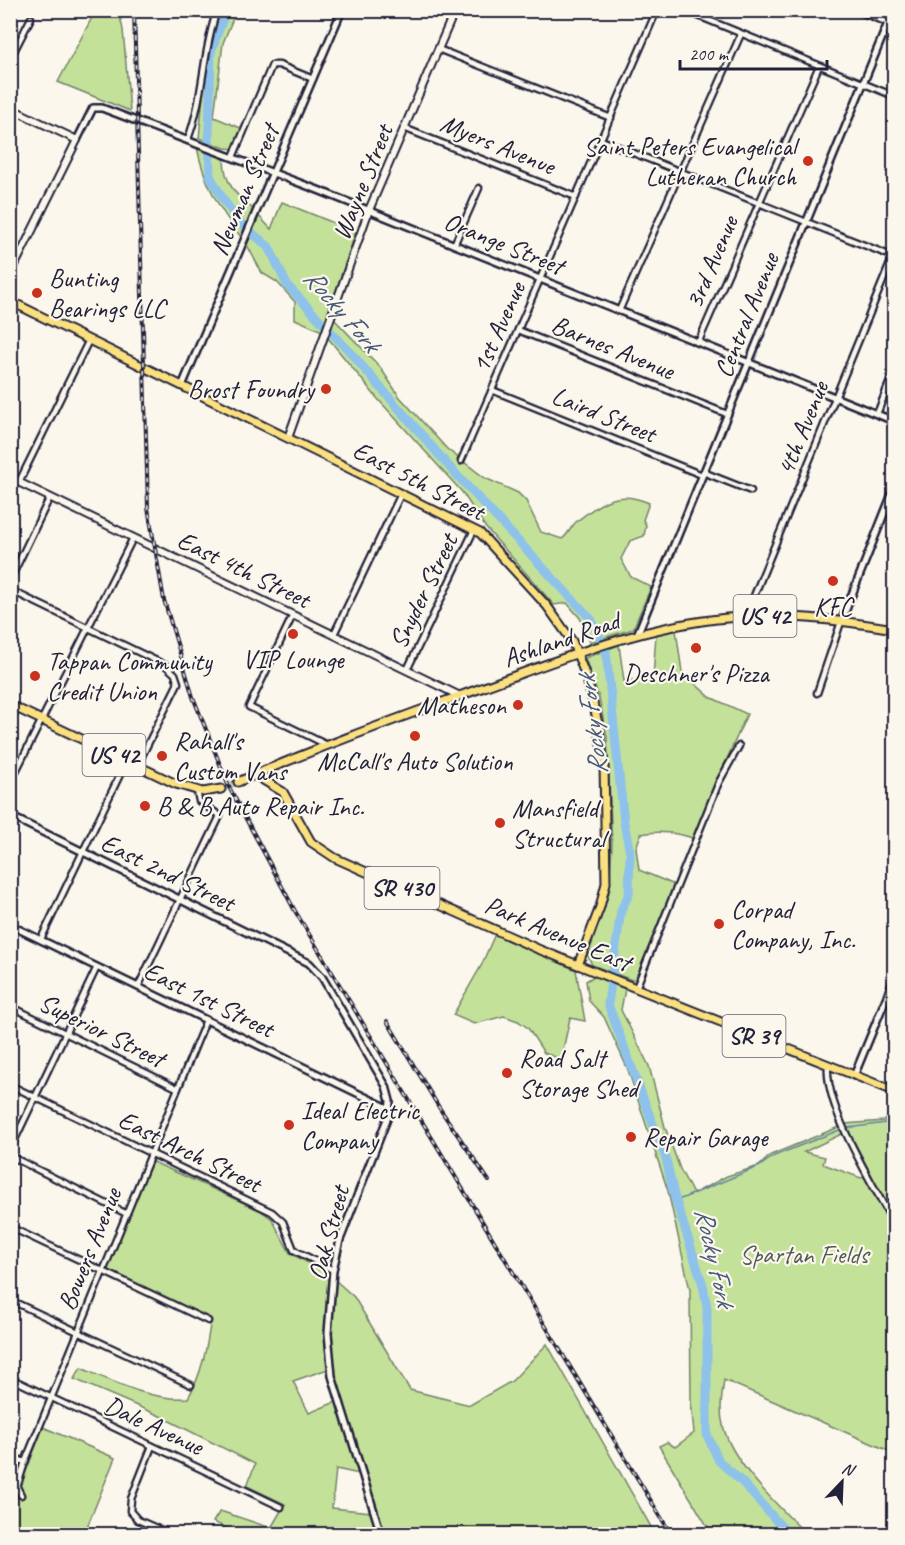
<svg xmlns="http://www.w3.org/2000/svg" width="905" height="1545" font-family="Caveat,sans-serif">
	<rect width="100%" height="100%" fill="#fbf7ec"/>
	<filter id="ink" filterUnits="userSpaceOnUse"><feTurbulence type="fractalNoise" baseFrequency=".0167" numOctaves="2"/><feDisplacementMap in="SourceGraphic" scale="12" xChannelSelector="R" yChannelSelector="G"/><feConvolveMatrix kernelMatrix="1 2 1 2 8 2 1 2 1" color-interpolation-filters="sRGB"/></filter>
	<g filter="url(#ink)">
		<g fill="#c4e199" stroke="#73826a" stroke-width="1.5">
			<polygon points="96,10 119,11 123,30 130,111 58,82"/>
			<polygon points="220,11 236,11 223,43 214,117 243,129 235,149 225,148 199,138 207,54"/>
			<path d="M197,147L224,158C224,182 235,195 253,209L241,237C219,209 204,183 197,147Z"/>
			<polygon points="282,202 356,232 322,331 295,319 295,302 277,282 262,273 247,245 259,216 271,229"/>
			<path d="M334,319L380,367L399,396L447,449L485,478L518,493L526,501L541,532L562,539C569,534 571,526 577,521C602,502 617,489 649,503L643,520L646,525L644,536L630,541L621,559L631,577L651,587L633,629L590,642L580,618L567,603L554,605L486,528L462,492L377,398L328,338Z"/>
			<path d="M676,630L682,672L710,697L747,714L717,781L695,839C679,833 658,830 641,834L636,848L639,870L677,886L640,976L632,980L592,965L588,956L609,892L612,845L607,737L599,698L585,658L619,645L624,681L653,678L656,634Z"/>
			<polygon points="495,934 576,970 585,1021 570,1018 561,1059 544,1053 528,1028 518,1021 504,1016 474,1024 453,1015 481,966"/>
			<path d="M594,976L625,989L621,1010L649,1066L665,1127L680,1169L693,1194L727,1176L759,1166L771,1155L841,1126L844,1133L804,1152L825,1157L823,1164L861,1178L866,1176L894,1229V1453L724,1380C722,1395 719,1410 723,1425C731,1463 780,1507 806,1534H712L659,1446L667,1442L675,1447L694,1433L691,1401L690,1290L668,1191L628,1070L604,1017L589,1001L586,981Z"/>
			<polygon points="894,1112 894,1218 845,1124 884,1121"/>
			<path d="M153,1162L260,1210L272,1219L290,1253L330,1275L325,1346L328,1369L293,1381L309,1413L338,1401L359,1474L336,1469L332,1508L371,1512L377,1530L373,1534H240L213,1522L220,1511L271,1528L285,1504L247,1486L255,1464L158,1415L74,1379L81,1368C114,1382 152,1401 188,1398C202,1374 207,1347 211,1319L108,1270L105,1266L147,1165Z"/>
			<polygon points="335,1280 354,1297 410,1390 470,1405 512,1381 547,1344 655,1534 384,1534 373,1507 332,1366 330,1342"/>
			<polygon points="43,1427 115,1458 85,1532 90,1534 11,1534 10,1495 16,1498"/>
		</g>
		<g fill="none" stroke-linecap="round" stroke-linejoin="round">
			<g stroke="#6382a5" stroke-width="1.5">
				<polyline points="847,1128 886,1123 894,1116"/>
				<polyline points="676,1201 760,1166 774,1156 842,1129"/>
			</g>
			<polyline stroke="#8ec2eb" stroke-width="9" points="226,10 211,52 209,137 210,176 223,199 239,222 269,247 287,285 349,351 453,471 591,619 606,651 624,822 630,853 629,894 621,910 608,1004 666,1159 674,1195 703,1285 707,1307 707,1435 719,1461 742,1482 788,1534"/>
			<polyline stroke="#d0ccc9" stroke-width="7" stroke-dasharray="7 3.5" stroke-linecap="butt" points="221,789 238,782"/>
			<g stroke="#22223b" stroke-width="9">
				<g id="minor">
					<polyline points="684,10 894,96"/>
					<polyline points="888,23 893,10"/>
					<polyline points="438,49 611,118"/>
					<polyline points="10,59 31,18"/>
					<polyline points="404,128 576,197"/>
					<path d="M188,139C204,97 202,53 217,10"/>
					<polyline points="601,140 894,257"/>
					<polyline points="233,157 272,65 279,65 313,79"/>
					<polyline points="454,245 479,188"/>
					<polyline points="619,311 741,34"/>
					<polyline points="518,330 727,414"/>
					<polyline points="698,343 819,66"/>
					<polyline points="492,390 702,475"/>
					<polyline points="877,414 894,371"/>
					<polyline points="461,461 657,10"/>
					<polyline points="703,472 751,491"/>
					<polyline points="19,482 89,340"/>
					<polyline points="10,580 50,497"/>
					<polyline points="10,590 165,665 175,674 178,683 137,766"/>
					<polyline points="293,615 249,707 327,745"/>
					<polyline points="748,617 754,596 894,254"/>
					<polyline points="334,634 401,494"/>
					<polyline points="407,670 474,530"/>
					<polyline points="817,693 841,622"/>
					<polyline points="10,783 133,538"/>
					<polyline points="41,939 126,762"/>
					<polyline points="138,987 220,816 199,801 197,791"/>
					<polyline points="636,988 719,782 739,746"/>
					<polyline points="10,1006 177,1088"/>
					<path d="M828,1065C824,1108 874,1185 894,1224"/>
					<polyline points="10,1085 272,1212 283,1222 294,1250 333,1270"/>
					<polyline points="10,1150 97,967"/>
					<polyline points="10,1156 125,1213"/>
					<polyline points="10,1227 208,1321"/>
					<polyline points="10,1300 191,1385"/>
					<polyline points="10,1378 281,1507"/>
					<polyline points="152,1446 131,1499 130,1511 138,1520 170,1534"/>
					<polyline points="10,1456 25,1462"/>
					<polyline points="21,1495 17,1487 25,1462 206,1020"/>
				</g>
			</g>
			<g stroke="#22223b" stroke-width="10">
				<g id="tertiary">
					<polyline points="857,10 894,25"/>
					<polyline points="77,140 93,108 102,108 318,190 894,421"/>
					<polyline points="182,386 342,10"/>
					<polyline points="841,622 894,489"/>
					<polyline points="637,635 888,23"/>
					<polyline points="10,816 309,963 322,977 386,1086 390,1101 389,1114 340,1240 333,1270 328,1333 332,1376 381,1534"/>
					<polyline points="10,925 390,1109"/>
					<polyline points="854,1076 894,979"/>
				</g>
			</g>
			<g stroke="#22223b" stroke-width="10">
				<g id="secondary">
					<polyline points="10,108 77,140 10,275"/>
					<polyline points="288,438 369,210 455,10"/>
					<polyline points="10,478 460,696"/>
				</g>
			</g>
			<g stroke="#22223b" stroke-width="11">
				<g id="primary">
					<polyline points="10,301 480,533 547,606 572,641 587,679 598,723 604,764 606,883 600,907 578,965"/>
					<polyline points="10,705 176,784 203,792 221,789"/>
					<polyline points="255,775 283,792 311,842 335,858 538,949 894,1091"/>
					<path d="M238,782C318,747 402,717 484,687C564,658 642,626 727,618C783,613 840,620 894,629"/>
				</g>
			</g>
			<use href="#minor" stroke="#fbf7ec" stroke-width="4.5"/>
			<use href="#tertiary" stroke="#fbf7ec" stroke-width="5"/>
			<use href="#secondary" stroke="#fbf7ec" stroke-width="6"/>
			<use href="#primary" stroke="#fbe080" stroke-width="7"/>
			<g stroke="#22223b" stroke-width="4">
				<g id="rail">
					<polyline points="134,10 148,508 164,600 193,697 229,787 295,911 671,1534"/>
					<polyline points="387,1021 440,1109 489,1181"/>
				</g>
			</g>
			<use href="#rail" stroke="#fbf7ec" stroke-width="1.5" stroke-dasharray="4.5" stroke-linecap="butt"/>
		</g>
	</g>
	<g fill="#c8321e" stroke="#fbf7ec" stroke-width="2">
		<circle cx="808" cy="161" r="6"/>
		<circle cx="37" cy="293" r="6"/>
		<circle cx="326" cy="389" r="6"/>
		<circle cx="833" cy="581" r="6"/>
		<circle cx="293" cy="634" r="6"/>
		<circle cx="696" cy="648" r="6"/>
		<circle cx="35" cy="676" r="6"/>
		<circle cx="518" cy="705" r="6"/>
		<circle cx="415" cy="736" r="6"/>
		<circle cx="162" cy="756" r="6"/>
		<circle cx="145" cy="806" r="6"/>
		<circle cx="500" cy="823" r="6"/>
		<circle cx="719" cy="924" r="6"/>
		<circle cx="507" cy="1073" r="6"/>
		<circle cx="289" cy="1125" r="6"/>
		<circle cx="631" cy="1137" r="6"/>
	</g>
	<g text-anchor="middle" stroke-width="4.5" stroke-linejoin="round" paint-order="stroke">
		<g fill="#fbf7ec" stroke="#636270" stroke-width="1.5">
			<rect x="733.5" y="595" width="63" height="42" rx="4.5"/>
			<rect x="82.5" y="734" width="63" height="42" rx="4.5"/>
			<rect x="364.5" y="867" width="75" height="42" rx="4.5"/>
			<rect x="722.5" y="1015" width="63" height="42" rx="4.5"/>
		</g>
		<g font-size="24" font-weight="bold" fill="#22223b">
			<text x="765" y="624">US 42</text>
			<text x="114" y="763">US 42</text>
			<text x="402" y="896">SR 430</text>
			<text x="754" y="1044">SR 39</text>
		</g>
		<g font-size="26" fill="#22223b" stroke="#fbf7ec">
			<text transform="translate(498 144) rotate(22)" y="9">Myers Avenue</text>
			<text transform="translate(362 182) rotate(-68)" y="9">Wayne Street</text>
			<text transform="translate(244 190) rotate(-67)" y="9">Newman Street</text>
			<text transform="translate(504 243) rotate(22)" y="9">Orange Street</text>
			<text transform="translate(711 262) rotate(-67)" y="9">3rd Avenue</text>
			<text transform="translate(746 315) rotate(-68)" y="9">Central Avenue</text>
			<text transform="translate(498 327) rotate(-66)" y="9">1st Avenue</text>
			<text transform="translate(613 347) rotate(22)" y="9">Barnes Avenue</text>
			<text transform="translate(604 414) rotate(22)" y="9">Laird Street</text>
			<text transform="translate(802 428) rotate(-68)" y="9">4th Avenue</text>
			<text transform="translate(419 480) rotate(27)" y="9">East 5th Street</text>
			<text transform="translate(244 569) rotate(26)" y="9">East 4th Street</text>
			<text transform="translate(423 591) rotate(-64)" y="9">Snyder Street</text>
			<text transform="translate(561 639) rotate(-19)" y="9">Ashland Road</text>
			<text transform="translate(168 872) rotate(26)" y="9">East 2nd Street</text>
			<text transform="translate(558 933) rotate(23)" y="9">Park Avenue East</text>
			<text transform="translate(209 999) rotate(26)" y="9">East 1st Street</text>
			<text transform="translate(102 1030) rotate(26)" y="9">Superior Street</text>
			<text transform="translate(190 1151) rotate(26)" y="9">East Arch Street</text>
			<text transform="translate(328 1233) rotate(-75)" y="9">Oak Street</text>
			<text transform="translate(89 1249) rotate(-68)" y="9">Bowers Avenue</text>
			<text transform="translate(154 1425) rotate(25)" y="9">Dale Avenue</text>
		</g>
		<g font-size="26" fill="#22223b" stroke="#fbf7ec" text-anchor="start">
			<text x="796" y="155" text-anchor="end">Saint Peters Evangelical<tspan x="796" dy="30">Lutheran Church</tspan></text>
			<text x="49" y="287">Bunting<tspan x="49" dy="30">Bearings LLC</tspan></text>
			<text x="314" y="398" text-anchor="end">Brost Foundry</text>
			<text x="833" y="615" text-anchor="middle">KFC</text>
			<text x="293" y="668" text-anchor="middle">VIP Lounge</text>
			<text x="47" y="670">Tappan Community<tspan x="47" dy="30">Credit Union</tspan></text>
			<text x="696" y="682" text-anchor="middle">Deschner's Pizza</text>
			<text x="506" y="714" text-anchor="end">Matheson</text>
			<text x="174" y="750">Rahall's<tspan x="174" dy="30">Custom Vans</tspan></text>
			<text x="415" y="770" text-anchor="middle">McCall's Auto Solution</text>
			<text x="157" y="815">B &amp; B Auto Repair Inc.</text>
			<text x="512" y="817">Mansfield<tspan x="512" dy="30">Structural</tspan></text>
			<text x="731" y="918">Corpad<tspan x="731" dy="30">Company, Inc.</tspan></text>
			<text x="519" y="1067">Road Salt<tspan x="519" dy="30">Storage Shed</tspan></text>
			<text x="301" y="1119">Ideal Electric<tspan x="301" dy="30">Company</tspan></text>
			<text x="643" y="1146">Repair Garage</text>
		</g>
		<g font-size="26" fill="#535b57" stroke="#fbf7ec">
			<text x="804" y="1263">Spartan Fields</text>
		</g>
		<g font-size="27" font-style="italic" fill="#485a79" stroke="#fbf7ec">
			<text transform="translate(342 310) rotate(49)" y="9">Rocky Fork</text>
			<text transform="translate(592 725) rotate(-97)" y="9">Rocky Fork</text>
			<text transform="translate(715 1257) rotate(77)" y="9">Rocky Fork</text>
		</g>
	</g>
	<rect width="905" height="1545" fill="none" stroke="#fbf7ec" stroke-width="36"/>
	<rect x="18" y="18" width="869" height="1509" fill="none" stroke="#22223b" stroke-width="2" filter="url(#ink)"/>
	<g transform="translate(842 1482) rotate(23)" stroke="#fbf7ec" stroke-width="4.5" paint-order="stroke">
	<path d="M0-4.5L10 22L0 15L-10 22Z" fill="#22223b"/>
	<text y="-9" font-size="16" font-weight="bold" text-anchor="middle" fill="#22223b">N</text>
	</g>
	<path d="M680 60v9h147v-9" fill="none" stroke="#22223b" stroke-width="3"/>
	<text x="689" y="60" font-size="18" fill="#22223b" stroke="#fbf7ec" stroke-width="4.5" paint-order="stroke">200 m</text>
</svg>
